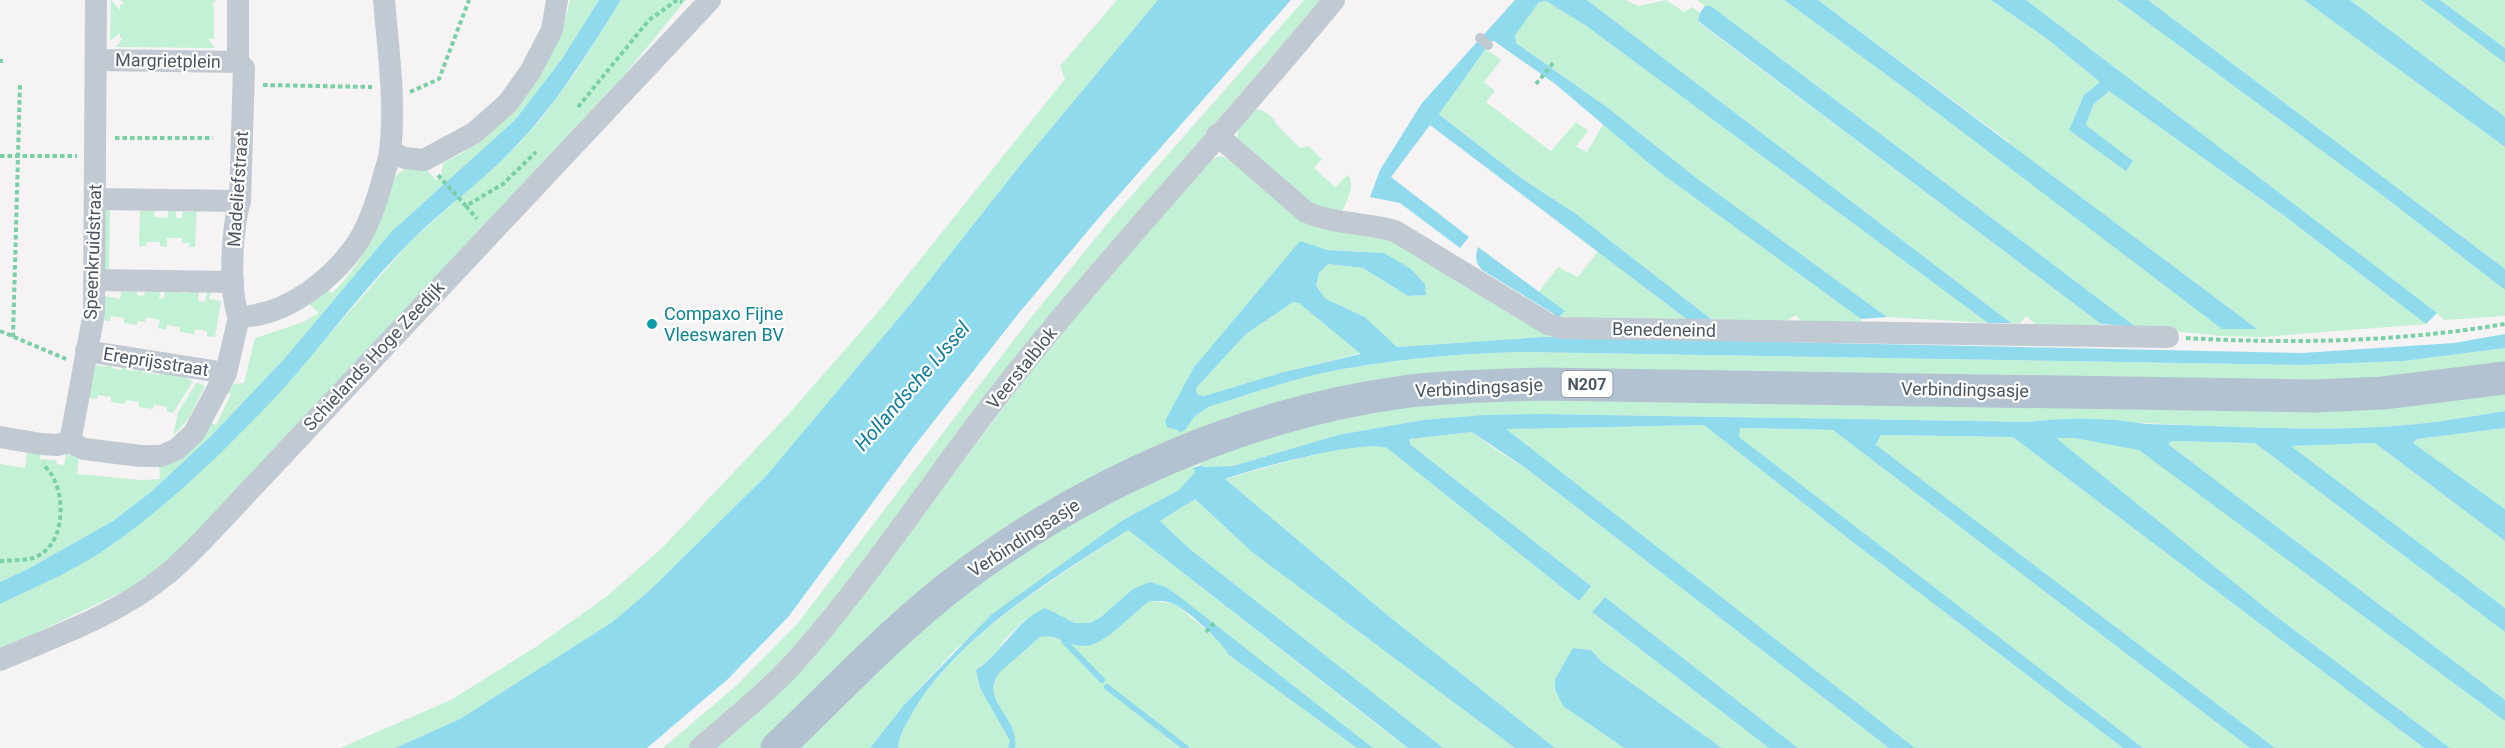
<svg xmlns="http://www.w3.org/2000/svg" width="2505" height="748" font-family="Roboto,sans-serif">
	<rect width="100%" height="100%" fill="#f5f3f3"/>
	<g fill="#c3f1d5">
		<polygon points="111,0 120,10 120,5 124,4 121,0 216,0 211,5 214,5 214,39 208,39 215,48 116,47 123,38 120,38 120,33 110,41"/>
		<path d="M570,0H599L562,59L515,120L391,232L285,358L211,436L152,491L113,521L28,569L0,582V464L25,468L27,450L40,452V459L56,460L57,464L64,465L66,454L79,456L77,474L141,480L160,479L159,461L209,422L216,425L231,394L224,391L230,384L244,383L255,338L301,323L319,313L308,303L327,288L332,293C367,260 377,226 391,182C400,170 407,168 421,164L436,180L441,176L443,163L461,154L485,136L562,33Z"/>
		<polygon points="621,0 686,0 625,74 569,134 182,549 139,584 0,650 0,604 54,578 114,544 234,440 283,388 410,242 515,148 541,119 576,72"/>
		<polygon points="1117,0 1158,0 1018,168 913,301 766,476 649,591 611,623 460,719 395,748 340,748 451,700 534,648 606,597 663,547 786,417 878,312 1065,79 1060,66"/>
		<polygon points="1304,0 1321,0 1041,325 811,631 749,695 689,748 663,748 737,685 798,623 1029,320 1111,219"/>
		<polygon points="1587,0 1625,0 1639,6 1666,0 1684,12 1692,7 1700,13 1698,22 2101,324 2095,327 2035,324 2026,316 2020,323 2011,323"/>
		<polygon points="1697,0 1784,0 1906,89 2012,144 1818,0 1991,0 2046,38 2100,82 2084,95 2069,130 2132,161 2086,125 2093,105 2109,91 2288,219 2426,324 2262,337 2221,336 2136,327 1711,6 1705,6"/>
		<polygon points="2026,0 2117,0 2382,195 2505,290 2505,316 2445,320"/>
		<polygon points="2148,0 2304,0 2505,147 2505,269"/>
		<polygon points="2350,0 2421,0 2505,63 2505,117"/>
		<polygon points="2440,0 2505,0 2505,48"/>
		<polygon points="1546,1 1585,25 1988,323 1887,317 1699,180 1608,108 1516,43 1514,35 1539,2"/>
		<polygon points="1484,48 1501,60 1484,82 1495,91 1486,102 1551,151 1576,122 1588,131 1576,146 1587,152 1604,123 1658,171 1861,319 1861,323 1803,324 1796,315 1783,323 1711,319 1576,214 1521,178 1439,113 1485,51"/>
		<path d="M1256,109C1264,110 1273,116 1276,124L1300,148L1308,146L1322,159L1314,168L1335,187L1348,175C1356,186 1346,202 1341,214L1320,211L1238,143C1235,128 1244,116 1256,109Z"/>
		<path d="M1221,156L1233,161L1301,217L1377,233L1576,338L1543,337L1397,347L1365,317L1326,299L1316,286L1319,273L1328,264L1363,268L1408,296L1426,295L1425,284L1411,269L1361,251L1328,250L1300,241L1194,367L1186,428L1194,417L1208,407C1244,396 1281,383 1318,374C1384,360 1450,354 1518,352L2302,365L2404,361L2505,348V367L2408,381L1826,377L1255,414L893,621L760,748H713L808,665L1092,291L1209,161Z"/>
		<polygon points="110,204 109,276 100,270 102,208"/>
		<polygon points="151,205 155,205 154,217 168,218 168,205 171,211 176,211 176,218 182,218 183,206 184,212 192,212 192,206 197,206 195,247 189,247 189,243 182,243 182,238 167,238 167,247 160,246 160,242 147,242 146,246 139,246 140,211 151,211"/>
		<polygon points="1598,251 1688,320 1559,317 1564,312 1538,293 1558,267 1578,277"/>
		<polygon points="136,286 137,295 144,296 145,292 160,292 159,298 163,299 165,292 180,287 180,293 188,293 200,287 198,301 205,302 208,287 211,288 209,299 221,301 215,337 207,336 207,331 195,329 194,334 180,332 180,327 167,325 166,330 158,328 160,320 146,317 145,322 138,321 137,325 124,323 124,318 111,316 110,321 102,320 105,296 120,299 121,291 132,292 133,287"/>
		<polygon points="1293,302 1299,302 1362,353 1284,372 1204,396 1198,395 1196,391 1197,387 1246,334"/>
		<polygon points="107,361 113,362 112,368 122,370 123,364 127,365 127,370 137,371 138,366 143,367 142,372 160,375 161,370 187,374 187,379 193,381 173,413 167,412 167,407 154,405 153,409 139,407 139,402 126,400 125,404 111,402 111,397 98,395 97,399 89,398 95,365 106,367"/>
		<polygon points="197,382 205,386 189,418 173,436 178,412"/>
		<path d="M2505,390V411C2463,418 2421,425 2379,427C2268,433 2157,421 2046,420L2029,422L1544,414L1423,420L1338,435L1233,466L1202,467L1201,463L1193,467L1195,472L1179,490L1123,520L956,649L904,705L870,748H791L908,639L1023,549L1160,475L1314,422L1440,400Z"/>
		<polygon points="1704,425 1854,543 2123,748 1915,748 1505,429"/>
		<polygon points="1740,428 1833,430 2250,748 2143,748 1738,437"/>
		<polygon points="2505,428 2505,509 2413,443 2417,439"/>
		<path d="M1472,432L1495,449L1527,469L1889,748H1798L1605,597L1592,612L1769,748H1722L1602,662L1591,650L1573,648L1555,679L1563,706L1624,748H1555L1391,618L1225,479C1259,470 1359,438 1387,448L1579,601L1590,585L1411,445L1409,439Z"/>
		<polygon points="1881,435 2013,437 2424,748 2275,748 1876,446"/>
		<polygon points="2055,438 2074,438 2139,449 2505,721 2505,748 2450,748 2273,614"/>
		<polygon points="2170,441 2255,443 2505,632 2505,700 2168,444"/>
		<polygon points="2375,443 2505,541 2505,608 2290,446"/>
		<polygon points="1195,499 1252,552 1515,748 1443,748 1408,722 1191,550 1160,521"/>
		<path d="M1128,530L1385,731L1408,748H1373L1166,587L1118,604L1101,617L1090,623H1075L1062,617L1025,620L1005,639L996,653L976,670L980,688L1010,741L1008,748H898C899,734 907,723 914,710C961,633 1054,580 1128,530Z"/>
		<path d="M1150,601L1171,603L1178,606L1222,644L1229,655L1357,748H1015C1019,718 980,701 999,673L1040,637C1057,633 1068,647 1085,646C1105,646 1133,612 1150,601Z"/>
	</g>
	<g fill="#90daee" fill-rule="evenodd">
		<path d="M599,0H621C589,51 557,104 515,147C483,181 444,208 411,241C365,287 326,341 283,389C232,444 177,498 116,542C81,568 39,585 0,604V582L28,569L113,521L152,491L211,436L285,358L391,232L515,120L562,59Z"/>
		<polygon points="1158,0 1291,0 1102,214 1019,313 915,445 789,616 728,679 647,748 395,748 460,719 611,623 649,591 708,533 766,476 913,301 1018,168"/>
		<polygon points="1515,0 1587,0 2011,323 1988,323 1585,25 1546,1 1539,2 1515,35 1516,43 1608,108 1699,180 1887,317 1861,319 1658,171 1554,83 1494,41 1489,42 1484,47 1485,50 1439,114 1521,178 1576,214 1711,319 1688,320 1430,125 1391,177 1469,237 1460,248 1400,203 1370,197 1380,170 1422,103"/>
		<polygon points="1784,0 1818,0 2257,329 2222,329 1906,89"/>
		<polygon points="1991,0 2026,0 2437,313 2426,324 2283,215 2109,91 2093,105 2086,125 2133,161 2126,171 2069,130 2084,95 2100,82 2046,38"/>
		<polygon points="2117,0 2148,0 2505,269 2505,290 2382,195"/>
		<polygon points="2304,0 2350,0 2505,117 2505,147"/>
		<polygon points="2421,0 2440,0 2505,48 2505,63"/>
		<polygon points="1705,6 1711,6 2136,327 2101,324 1698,21 1700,13"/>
		<path d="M1300,241L1328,250L1384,253L1411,269L1425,284L1426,295L1408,296L1363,268L1328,264L1319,273L1316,286L1326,299L1365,317L1397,347L1543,337L2302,353L2454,343L2505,334V348L2404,361L2302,365L1518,352C1450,354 1384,360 1318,374C1281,383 1244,396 1208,407L1194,417L1186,429L1179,433L1178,430L1167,427L1165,421L1194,367ZM1293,302L1299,303L1361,354L1284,372L1204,396L1198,395L1196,391L1197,387L1246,334Z"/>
		<path d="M1478,247L1565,311L1559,317L1482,270C1475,262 1475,257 1478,247Z"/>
		<path d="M2505,411V428L2417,439L2413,443L2505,509V541L2375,443L2291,446L2505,608V632L2255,443L2171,441L2168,444L2505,700V721L2139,450L2074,438H2056L2273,614L2450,748H2424L2013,437L1881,435L1876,445L2275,748H2250L1833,430L1740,428L1739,437L2143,748H2123L1854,543L1704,425L1506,429L1915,748H1889L1527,469L1472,432L1409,439L1411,445L1591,586L1579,601L1387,448C1363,439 1253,469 1225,479L1391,618L1555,748H1515L1252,552L1195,499L1160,521L1191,550L1443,748H1408L1128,530C1054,578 960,634 914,710C907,723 899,734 898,748H870L904,705L991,615L1123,520L1179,490L1195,472L1193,468L1202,465L1203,467L1233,466L1338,435L1423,420L1485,415L1544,414L2029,422C2066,417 2109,418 2146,424C2223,426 2301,431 2378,427C2421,425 2463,418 2505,411Z"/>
		<path d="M1150,582L1166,587L1180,597L1373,748H1357L1229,655C1221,641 1189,611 1174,604C1166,600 1158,601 1150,601C1133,612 1105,646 1085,646C1068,647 1057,633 1040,637L999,673C979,701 1020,717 1015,748H1008L1010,741L980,688L976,670C1003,652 1014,622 1045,608L1075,623H1090L1101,617L1133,589Z"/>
		<polygon points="1605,597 1798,748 1769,748 1592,612"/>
		<polygon points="1573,648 1591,650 1602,662 1722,748 1624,748 1563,706 1555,689 1555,679"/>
	</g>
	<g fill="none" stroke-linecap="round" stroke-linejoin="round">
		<g stroke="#90daee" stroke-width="6">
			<polyline points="1064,641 1102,680"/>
			<polyline points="1107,687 1186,748"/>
		</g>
		<g stroke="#7ad0a6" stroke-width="4" stroke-dasharray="4.5 3" stroke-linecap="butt">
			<polyline points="0,61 3,61"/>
			<polyline points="1536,84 1554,62"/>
			<polyline points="263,85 372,87"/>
			<polyline points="410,92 439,79 469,0"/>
			<polyline points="578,107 649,20 677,0 682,2"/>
			<polyline points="115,138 213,138"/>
			<polyline points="0,156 77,156"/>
			<polyline points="438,175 466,206 503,184 536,152"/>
			<polyline points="466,206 477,219"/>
			<polyline points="0,331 66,359"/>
			<polyline points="13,337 20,83"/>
			<path d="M2186,338C2293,344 2399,342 2505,324"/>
			<path d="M0,561C10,560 23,561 33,558C63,548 66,504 54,479C52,474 47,469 43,464"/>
			<polyline points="1206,632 1216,621"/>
		</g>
		<polyline stroke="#c1cad2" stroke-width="10" points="1480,38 1488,45"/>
		<g stroke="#c1cad2" stroke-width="22">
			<polyline points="238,0 238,62"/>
			<polyline points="97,60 238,62"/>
			<path d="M238,62L244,68L240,201C232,228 228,291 239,317"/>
			<path d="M1217,135L1306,212C1334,224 1366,223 1395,231L1548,324L1561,328L2168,337"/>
			<polyline points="390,152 405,158 424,160 474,133 508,103 530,72 552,30 557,0"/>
			<polyline points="96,199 240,201"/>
			<polyline points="95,280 233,282"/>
			<path d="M239,317C270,316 294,303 318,285C356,254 369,229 382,182C384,172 389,162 390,151C396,102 388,49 384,0"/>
			<polyline points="86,351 226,373"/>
			<polyline points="0,437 41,444 57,445 70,442 84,449 141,456 161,456 177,449 194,433 226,373 239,317"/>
			<polyline points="70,442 94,313 96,0"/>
			<path d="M0,660C55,636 115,616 162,578C177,567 190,553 203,540L710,0"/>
			<path d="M700,748C734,718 772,689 802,654C875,570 936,475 1005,387C1110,254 1227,131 1334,0"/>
		</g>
		<path stroke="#b3c2d1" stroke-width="33" d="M777,748C837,691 894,629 960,579C1090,481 1248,412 1410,391C1454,386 1498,385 1542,384L2314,396L2383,393L2505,378"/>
	</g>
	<circle fill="#0f9aa8" stroke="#fff" stroke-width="2" cx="652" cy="324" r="6"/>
	<g text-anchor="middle" stroke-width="4.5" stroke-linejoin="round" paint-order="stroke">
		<rect fill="#fff" stroke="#808990" stroke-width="1.5" x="1561.5" y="371" width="51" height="26" rx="4.5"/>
		<g font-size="16" font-weight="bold" fill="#4a5661">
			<text x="1587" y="390">N207</text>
		</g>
		<g font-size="18" fill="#4a5661" stroke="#fff">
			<text transform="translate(168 61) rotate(1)" y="6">Margrietplein</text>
			<text transform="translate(238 189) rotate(-86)" y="6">Madeliefstraat</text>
			<text transform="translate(93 252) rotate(-88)" y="6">Speenkruidstraat</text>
			<text transform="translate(1664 330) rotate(1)" y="6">Benedeneind</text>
			<text transform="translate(374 356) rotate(-47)" y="6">Schielands Hoge Zeedijk</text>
			<text transform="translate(156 362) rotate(9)" y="6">Ereprijsstraat</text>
			<text transform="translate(1022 368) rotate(-51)" y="6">Veerstalblok</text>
			<text transform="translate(1479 388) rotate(-3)" y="6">Verbindingsasje</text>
			<text transform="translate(1965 390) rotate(1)" y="6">Verbindingsasje</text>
			<text transform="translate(1024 538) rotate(-33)" y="6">Verbindingsasje</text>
		</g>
		<g font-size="18" fill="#0d838f" stroke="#fff" text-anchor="start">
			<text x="664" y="320">Compaxo Fijne<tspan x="664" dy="21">Vleeswaren BV</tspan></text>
		</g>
		<g font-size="20" font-style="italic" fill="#0c7c9b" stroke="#fff">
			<text transform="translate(912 386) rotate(-49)" y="7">Hollandsche IJssel</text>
		</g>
	</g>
</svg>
